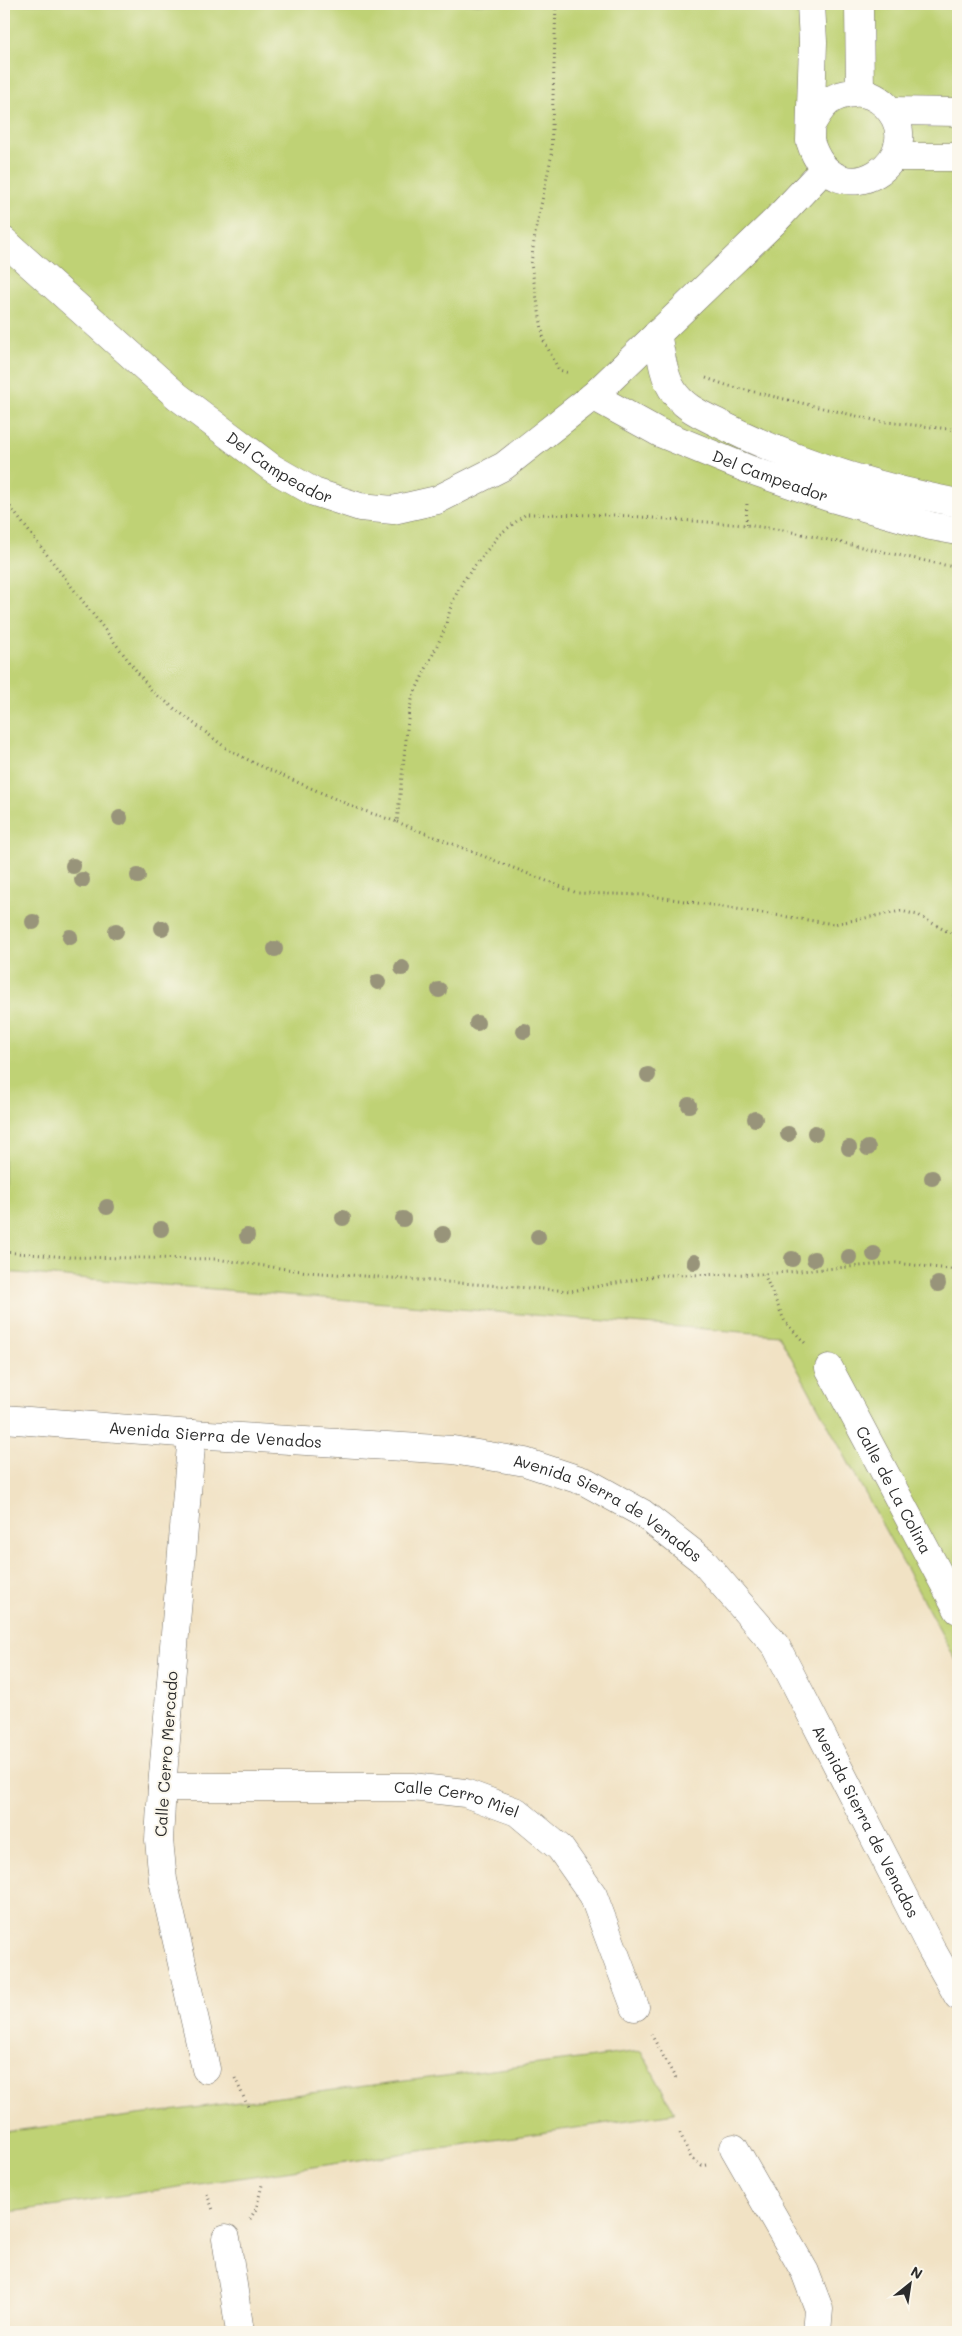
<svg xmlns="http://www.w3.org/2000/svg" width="962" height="2336" font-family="Mali,sans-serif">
	<rect width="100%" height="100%" fill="#fbf7ec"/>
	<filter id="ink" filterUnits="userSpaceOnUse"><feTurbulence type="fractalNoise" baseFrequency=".02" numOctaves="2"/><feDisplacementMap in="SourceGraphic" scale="10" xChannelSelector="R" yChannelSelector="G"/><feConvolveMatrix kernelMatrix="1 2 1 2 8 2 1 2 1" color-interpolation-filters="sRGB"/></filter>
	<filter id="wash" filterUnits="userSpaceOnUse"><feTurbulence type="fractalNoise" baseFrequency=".0096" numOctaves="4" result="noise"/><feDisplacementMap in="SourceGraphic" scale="20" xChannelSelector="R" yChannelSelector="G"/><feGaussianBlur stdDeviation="1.12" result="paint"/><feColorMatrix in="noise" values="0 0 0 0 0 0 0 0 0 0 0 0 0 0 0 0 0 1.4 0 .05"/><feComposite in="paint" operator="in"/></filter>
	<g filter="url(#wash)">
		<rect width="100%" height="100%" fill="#f1e2c4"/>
		<g fill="#bfd275" stroke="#757e50">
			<polygon points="4,4 958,4 958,1664 779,1335 4,1272"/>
			<polygon points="641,2051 675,2113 4,2213 4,2132"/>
		</g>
	</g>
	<g filter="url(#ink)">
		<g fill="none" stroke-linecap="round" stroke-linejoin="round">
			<g stroke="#706b61" stroke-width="29">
				<g id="minor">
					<path d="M811,4L813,42L810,141C836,226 936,155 885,105C878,98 865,91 854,93C830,95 823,104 811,125"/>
					<polyline points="859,4 860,92"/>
					<polyline points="891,111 958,112"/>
					<polyline points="894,157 958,157"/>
					<path id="s1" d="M4,241L177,396L272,468L314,492L360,507L393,510L437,500L504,466L593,396L775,221L824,169"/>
					<path d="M657,334C661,351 662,373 672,389C682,407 702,415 720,424C795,462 876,487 958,503"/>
					<path id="s2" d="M593,396L660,433L748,469L828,497L931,526L958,531"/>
					<path id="s3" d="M829,1368L958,1610"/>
					<polyline points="192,1434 162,1787 159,1840 163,1880 206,2069"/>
					<path id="s4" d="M162,1787H412L465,1793L517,1812L560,1848L593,1895L635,2007"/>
					<polyline points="734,2148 805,2272 819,2309 817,2332"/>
					<polyline points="226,2238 240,2332"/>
				</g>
			</g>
			<g stroke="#706b61" stroke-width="29">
				<g id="tertiary">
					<path id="s5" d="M4,1419L192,1434L453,1450L525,1462L586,1482L642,1513L702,1560L776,1646L932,1950L958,1996"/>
				</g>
			</g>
			<g stroke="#706b61" stroke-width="3" stroke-dasharray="1 4" stroke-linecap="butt">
				<polyline points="556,4 551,158 535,234 531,264 544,341 559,370 569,373"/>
				<polyline points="706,378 729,386 878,421 958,430"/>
				<polyline points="4,499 152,691 226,748 254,763 356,808 397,822 409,711 413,696 444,631 452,603 463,581 499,535 526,514 615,515 746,525 783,530 958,568"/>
				<polyline points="746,525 747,502"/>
				<polyline points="397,822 577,893 645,895 834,924 901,911 918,915 948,932 958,935"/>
				<polyline points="4,1252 67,1257 215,1259 308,1272 571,1291 661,1275 764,1274 896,1263 958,1270"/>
				<polyline points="764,1274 785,1322 807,1345"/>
				<polyline points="651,2034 677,2081"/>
				<polyline points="235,2078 249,2109"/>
				<polyline points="680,2133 691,2158 702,2166 707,2165"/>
				<polyline points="207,2194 213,2210"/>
				<polyline points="250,2219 256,2209 262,2185"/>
			</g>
			<use href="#minor" stroke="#fff" stroke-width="28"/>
			<use href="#tertiary" stroke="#fff" stroke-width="28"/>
		</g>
		<g fill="#98947a">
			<circle cx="120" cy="818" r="8"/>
			<circle cx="73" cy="866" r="8"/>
			<circle cx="138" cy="876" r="8"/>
			<circle cx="82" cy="880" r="8"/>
			<circle cx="33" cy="922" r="8"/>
			<circle cx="162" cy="928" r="8"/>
			<circle cx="116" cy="931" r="8"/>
			<circle cx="70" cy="937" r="8"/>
			<circle cx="275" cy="949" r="8"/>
			<circle cx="402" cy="968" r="8"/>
			<circle cx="378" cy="982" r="8"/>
			<circle cx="439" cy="990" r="8"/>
			<circle cx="477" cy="1023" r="8"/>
			<circle cx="524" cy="1031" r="8"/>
			<circle cx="648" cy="1075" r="8"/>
			<circle cx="689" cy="1105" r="8"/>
			<circle cx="755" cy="1119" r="8"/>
			<circle cx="815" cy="1133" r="8"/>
			<circle cx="788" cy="1134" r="8"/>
			<circle cx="849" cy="1148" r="8"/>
			<circle cx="868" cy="1148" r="8"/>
			<circle cx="932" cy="1178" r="8"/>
			<circle cx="107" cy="1207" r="8"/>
			<circle cx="343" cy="1218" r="8"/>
			<circle cx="403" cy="1219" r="8"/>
			<circle cx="161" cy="1229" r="8"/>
			<circle cx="443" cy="1234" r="8"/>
			<circle cx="247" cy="1236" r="8"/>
			<circle cx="538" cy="1237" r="8"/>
			<circle cx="874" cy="1254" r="8"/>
			<circle cx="849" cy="1257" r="8"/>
			<circle cx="792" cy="1259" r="8"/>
			<circle cx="814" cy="1259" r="8"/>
			<circle cx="694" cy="1262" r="8"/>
			<circle cx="938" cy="1284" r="8"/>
		</g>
	</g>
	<g text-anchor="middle" stroke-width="4" stroke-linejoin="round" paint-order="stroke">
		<g font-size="16" fill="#2b2b2b" stroke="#fbf7ec">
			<text dy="6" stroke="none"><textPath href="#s1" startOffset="358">Del Campeador</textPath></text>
			<text dy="6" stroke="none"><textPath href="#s2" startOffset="195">Del Campeador</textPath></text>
			<text dy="6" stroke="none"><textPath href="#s5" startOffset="212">Avenida Sierra de Venados</textPath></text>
			<text dy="6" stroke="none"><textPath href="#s3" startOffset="138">Calle de La Colina</textPath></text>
			<text dy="6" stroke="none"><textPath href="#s5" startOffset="618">Avenida Sierra de Venados</textPath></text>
			<text transform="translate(166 1754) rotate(-86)" y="6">Calle Cerro Mercado</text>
			<text dy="6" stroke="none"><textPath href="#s4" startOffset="296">Calle Cerro Miel</textPath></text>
			<text dy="6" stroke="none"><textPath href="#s5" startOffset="1038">Avenida Sierra de Venados</textPath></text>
		</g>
	</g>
	<rect width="962" height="2336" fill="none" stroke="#fbf7ec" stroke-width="20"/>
	<g transform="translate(910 2284) rotate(30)" stroke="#fbf7ec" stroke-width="4" paint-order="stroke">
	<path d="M0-4L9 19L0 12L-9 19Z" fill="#2b2b2b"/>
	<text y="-8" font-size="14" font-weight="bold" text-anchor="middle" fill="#2b2b2b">N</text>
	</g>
</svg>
